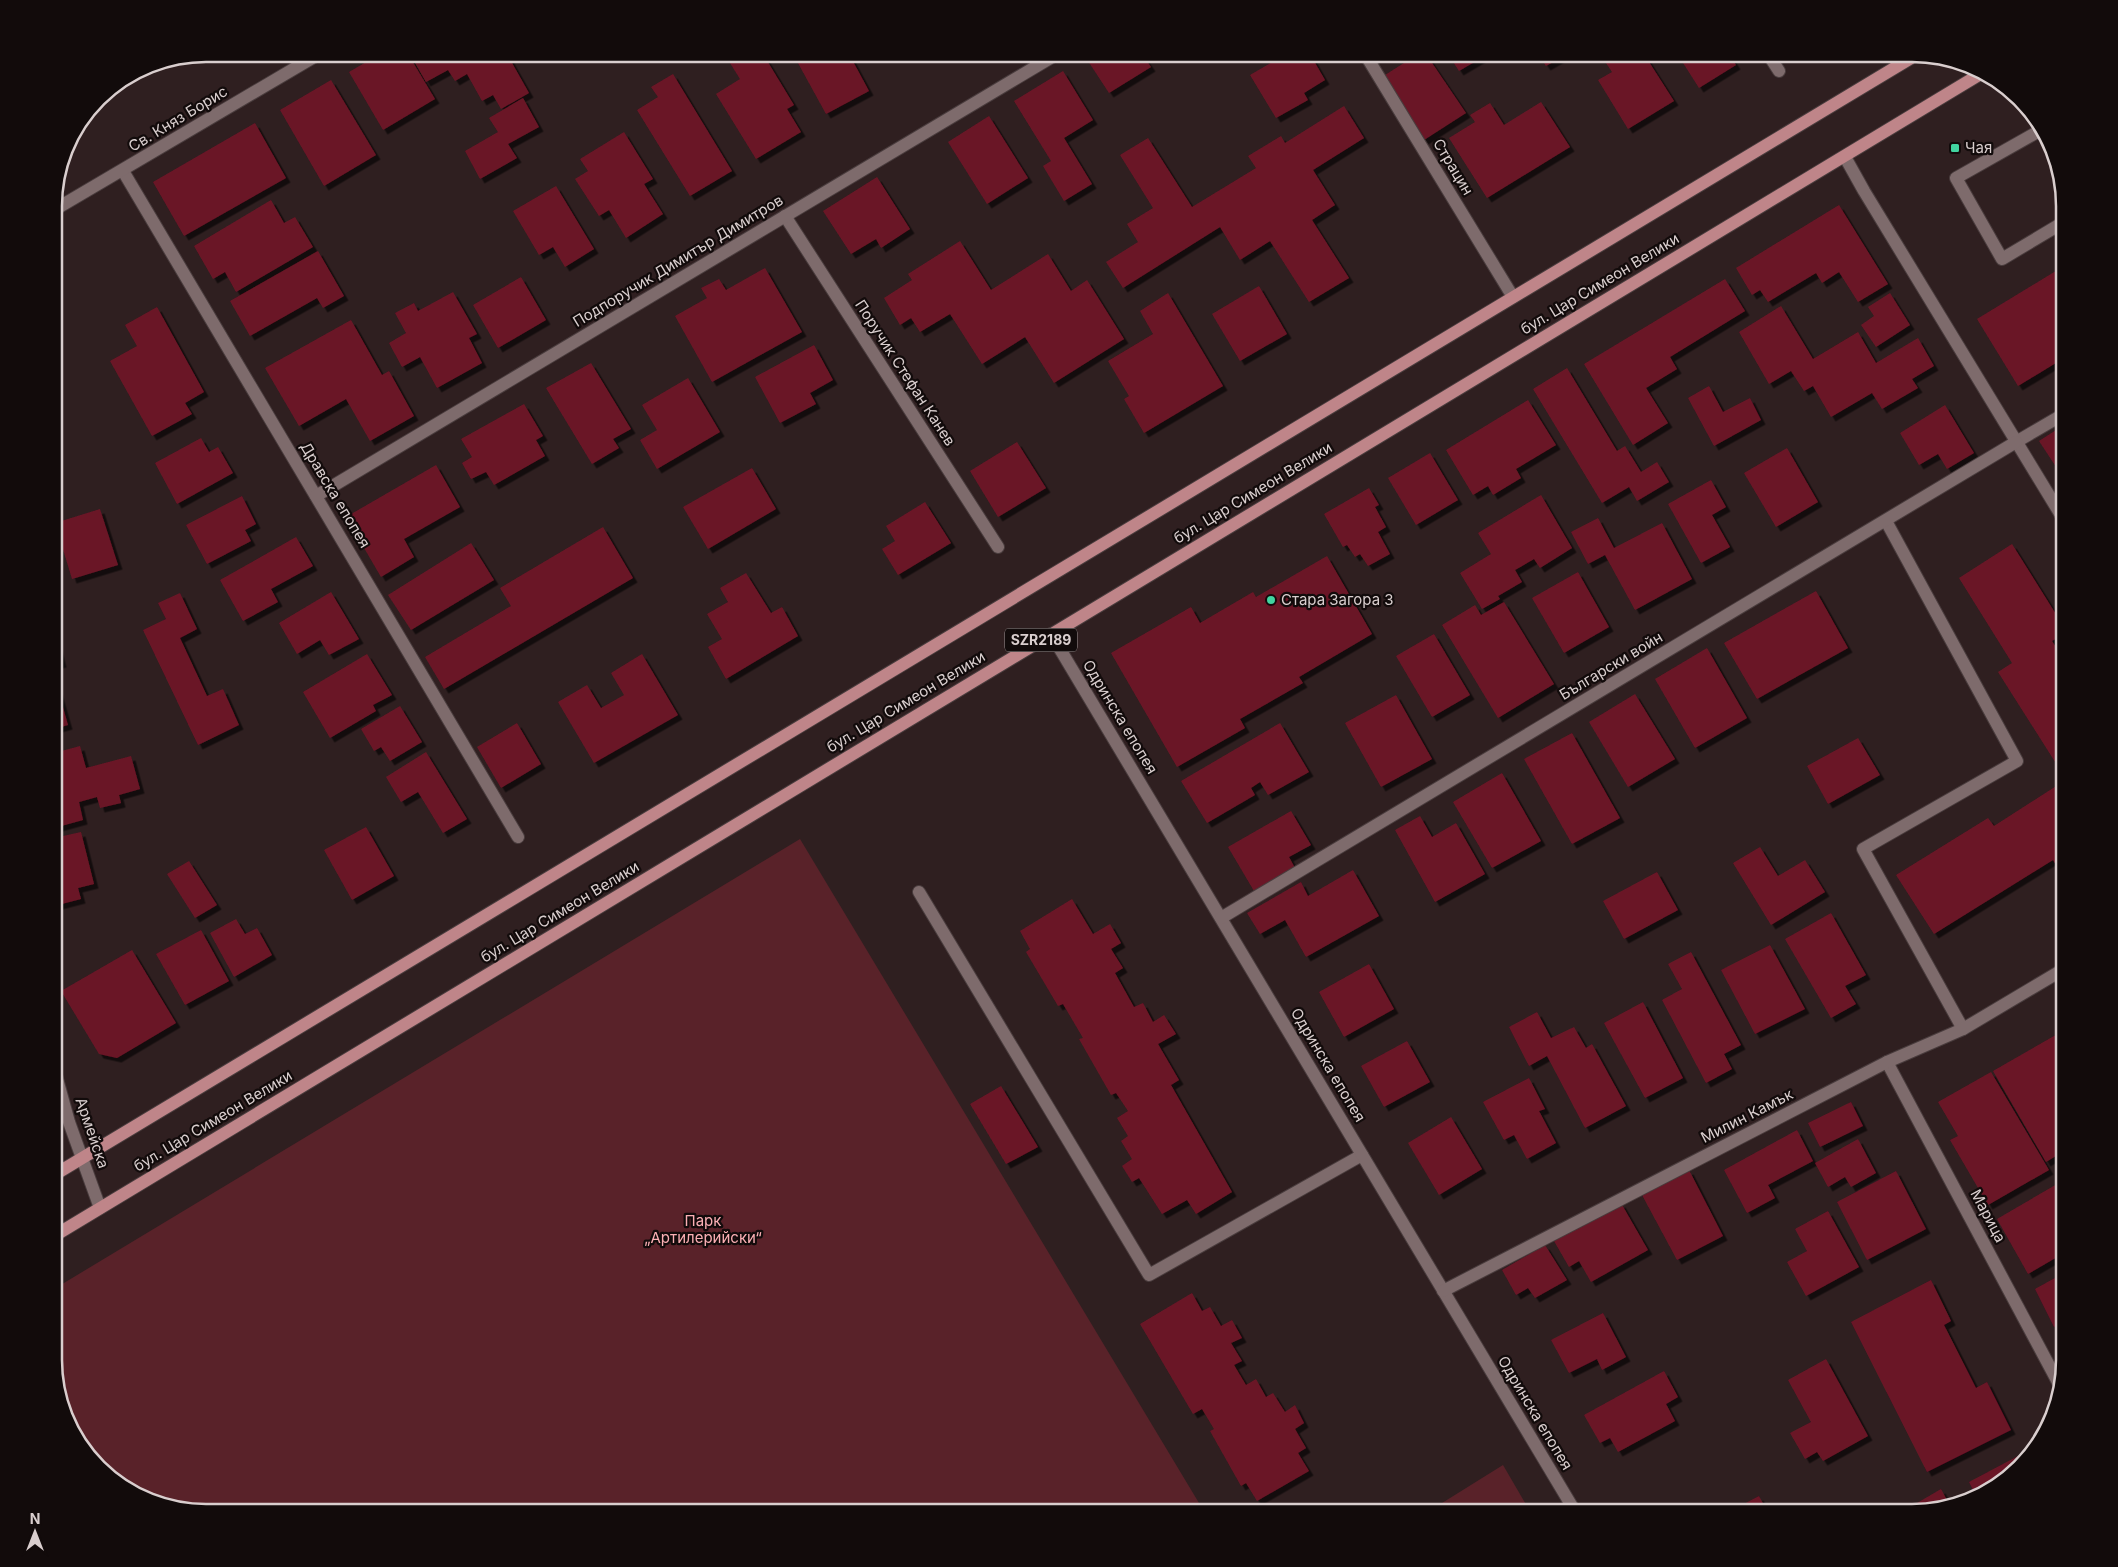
<svg xmlns="http://www.w3.org/2000/svg" width="2118" height="1567" font-family="Inter,sans-serif">
	<defs>
		<filter id="shadow"><feDropShadow dx="4.5" dy="4.5" stdDeviation="0" flood-color="#0009"/></filter>
	</defs>
	<rect width="100%" height="100%" fill="#2f1f20"/>
	<g fill="#592229">
		<polygon points="800,839 1205,1513 206,1513 157,1505 114,1482 74,1437 54,1370 54,1289"/>
		<polygon points="1503,1465 1531,1513 1426,1513"/>
	</g>
	<g fill="#6b1526" filter="url(#shadow)">
		<polygon points="380,54 408,54 435,99 383,130 349,72"/>
		<polygon points="410,54 507,54 529,93 501,109 493,95 482,101 467,74 455,81 448,70 426,82"/>
		<polygon points="745,54 763,54 794,105 787,109 801,132 756,159 716,94 740,79 730,63"/>
		<polygon points="793,54 849,54 869,91 826,114"/>
		<polygon points="1100,54 1142,54 1151,67 1109,93 1088,61"/>
		<polygon points="1286,54 1310,54 1325,80 1304,93 1308,100 1276,118 1250,75"/>
		<polygon points="1418,54 1426,54 1466,113 1424,140 1382,77"/>
		<polygon points="1448,54 1488,54 1459,71"/>
		<polygon points="1538,54 1567,54 1546,66"/>
		<polygon points="1600,54 1644,54 1674,101 1628,129 1598,80 1612,72"/>
		<polygon points="1680,54 1729,54 1736,65 1699,88 1678,55"/>
		<polygon points="1063,71 1093,120 1064,138 1092,184 1064,201 1043,166 1051,161 1014,101"/>
		<polygon points="673,74 732,171 690,196 637,110 658,97 651,87"/>
		<polygon points="331,80 376,155 324,186 280,110"/>
		<polygon points="523,98 539,127 508,144 517,158 480,179 465,151 498,132 489,118"/>
		<polygon points="1541,102 1570,147 1487,198 1449,138 1475,122 1470,115 1490,103 1504,125"/>
		<polygon points="1344,106 1364,138 1313,170 1335,205 1312,220 1349,278 1309,302 1270,241 1240,260 1220,227 1123,288 1106,262 1138,242 1127,224 1153,208 1120,155 1148,138 1192,207 1256,168 1248,156 1281,136 1285,143"/>
		<polygon points="989,116 1028,178 987,204 948,142"/>
		<polygon points="255,123 286,178 184,236 153,182"/>
		<polygon points="624,132 653,179 644,184 663,214 626,238 609,210 599,216 575,179 588,171 580,159"/>
		<polygon points="877,177 910,229 881,248 876,239 851,254 823,211"/>
		<polygon points="556,186 594,249 565,267 553,247 539,255 513,211"/>
		<polygon points="271,200 284,223 295,217 313,247 236,292 225,272 213,279 194,246"/>
		<polygon points="1839,205 1888,284 1858,302 1839,272 1822,283 1816,273 1768,302 1760,290 1752,295 1736,268"/>
		<polygon points="960,241 991,290 1048,254 1071,291 1087,280 1124,339 1054,383 1025,337 982,364 950,314 920,332 911,318 900,325 884,298 912,280 908,274"/>
		<polygon points="318,251 344,296 323,308 317,298 250,336 230,301"/>
		<polygon points="2064,266 2064,358 2018,386 1977,319"/>
		<polygon points="765,268 802,332 712,382 675,316 707,298 701,288 719,279 726,290"/>
		<polygon points="521,277 546,320 498,348 473,305"/>
		<polygon points="1725,279 1745,311 1670,357 1677,369 1646,388 1668,423 1633,445 1584,364"/>
		<polygon points="1259,286 1287,334 1240,361 1212,314"/>
		<polygon points="453,292 477,334 469,338 482,363 437,388 420,357 402,367 389,343 406,333 395,313 414,303 418,311"/>
		<polygon points="1168,293 1223,386 1144,433 1124,399 1129,396 1108,361 1153,334 1140,311"/>
		<polygon points="1890,293 1910,325 1876,347 1861,325 1874,316 1868,307"/>
		<polygon points="1781,306 1813,359 1858,332 1876,363 1918,338 1934,366 1912,379 1918,388 1882,409 1872,393 1831,417 1813,386 1804,391 1791,371 1769,384 1739,332"/>
		<polygon points="157,307 204,392 185,403 192,414 152,436 110,361 137,346 125,325"/>
		<polygon points="351,320 382,375 389,371 414,416 370,441 346,399 299,426 265,368"/>
		<polygon points="814,345 833,380 810,393 816,404 780,423 755,377"/>
		<polygon points="591,363 631,429 613,439 619,448 592,464 546,388"/>
		<polygon points="1567,368 1617,451 1625,446 1641,472 1657,462 1669,482 1637,501 1629,487 1602,503 1533,389"/>
		<polygon points="688,378 720,432 657,469 640,440 657,430 642,405"/>
		<polygon points="1709,386 1723,412 1750,398 1761,420 1714,446 1688,398"/>
		<polygon points="1528,400 1556,445 1516,469 1521,478 1493,495 1488,486 1473,495 1446,450"/>
		<polygon points="524,404 543,436 536,440 545,456 494,485 486,472 471,479 462,463 472,457 461,439"/>
		<polygon points="1945,405 1974,453 1947,469 1938,454 1919,465 1900,433"/>
		<polygon points="2064,425 2064,479 2039,441"/>
		<polygon points="201,438 209,452 218,447 233,473 177,504 155,463"/>
		<polygon points="1017,442 1046,488 998,517 970,471"/>
		<polygon points="1787,448 1818,502 1776,527 1744,473"/>
		<polygon points="1430,453 1458,500 1416,525 1388,478"/>
		<polygon points="436,465 460,507 404,539 414,557 381,577 346,517"/>
		<polygon points="752,468 776,509 708,549 683,507"/>
		<polygon points="1711,480 1726,507 1712,515 1730,547 1701,563 1668,504"/>
		<polygon points="1369,488 1379,505 1375,507 1386,527 1378,532 1390,554 1368,566 1360,554 1355,557 1347,545 1343,547 1324,514"/>
		<polygon points="1541,495 1572,548 1540,568 1534,559 1515,570 1522,582 1498,596 1500,599 1482,609 1460,573 1491,554 1478,533"/>
		<polygon points="242,496 256,524 245,530 251,541 207,564 186,525"/>
		<polygon points="925,502 951,543 898,575 882,549 895,541 886,526"/>
		<polygon points="100,509 118,565 72,579 55,523"/>
		<polygon points="1598,518 1614,548 1662,523 1692,579 1635,610 1605,555 1588,564 1571,532"/>
		<polygon points="603,527 633,578 444,689 425,657 511,606 500,588"/>
		<polygon points="296,537 313,566 271,589 278,602 243,621 220,580"/>
		<polygon points="471,543 494,580 411,630 388,595"/>
		<polygon points="2012,544 2064,627 2064,634 2052,641 2064,660 2064,776 1998,672 2012,663 1959,578"/>
		<polygon points="1327,556 1372,634 1299,677 1303,683 1240,719 1245,728 1177,767 1111,653 1191,607 1200,623 1253,592 1256,597"/>
		<polygon points="1578,572 1609,627 1564,653 1532,598"/>
		<polygon points="746,573 771,613 782,607 798,636 726,679 708,647 722,639 707,614 728,602 720,588"/>
		<polygon points="1816,591 1848,648 1757,699 1724,643"/>
		<polygon points="331,592 359,639 329,655 320,640 297,654 279,623"/>
		<polygon points="180,593 197,629 180,638 207,696 223,689 239,725 198,745 143,630 166,619 158,603"/>
		<polygon points="1504,602 1554,684 1498,718 1442,625 1475,605 1481,615"/>
		<polygon points="1434,634 1470,695 1432,717 1396,656"/>
		<polygon points="55,635 62,663 54,665 54,636"/>
		<polygon points="1707,648 1747,718 1695,748 1655,679"/>
		<polygon points="367,654 392,695 373,705 376,711 330,738 303,692"/>
		<polygon points="642,654 678,715 594,763 558,702 587,685 601,708 624,695 611,673"/>
		<polygon points="54,676 68,725 54,729"/>
		<polygon points="1635,694 1675,759 1628,787 1589,722"/>
		<polygon points="1396,695 1432,759 1381,787 1345,723"/>
		<polygon points="400,706 422,742 390,761 381,747 374,751 361,729"/>
		<polygon points="517,723 541,764 501,788 477,747"/>
		<polygon points="1280,723 1309,772 1268,795 1260,782 1251,788 1255,795 1207,823 1181,781"/>
		<polygon points="1572,733 1620,818 1572,844 1524,759"/>
		<polygon points="1858,738 1880,775 1828,804 1807,766"/>
		<polygon points="80,746 86,768 131,756 140,789 119,795 121,803 100,808 97,797 79,802 83,820 54,828 54,753"/>
		<polygon points="426,752 467,819 443,833 418,792 401,802 386,777"/>
		<polygon points="1502,773 1541,841 1492,868 1453,802"/>
		<polygon points="2064,781 2064,868 2060,871 2053,860 1934,934 1896,875 1988,818 1994,826"/>
		<polygon points="1291,811 1311,845 1289,857 1295,868 1254,891 1228,847"/>
		<polygon points="1420,816 1432,837 1456,823 1485,874 1435,902 1395,830"/>
		<polygon points="366,827 394,876 352,900 324,850"/>
		<polygon points="81,832 94,884 78,888 81,899 54,906 54,838"/>
		<polygon points="1760,847 1778,876 1805,860 1825,892 1771,925 1733,863"/>
		<polygon points="189,861 217,905 195,918 167,874"/>
		<polygon points="1353,870 1379,916 1306,957 1285,920 1260,934 1247,913 1301,882 1308,896"/>
		<polygon points="1657,872 1678,910 1624,939 1603,901"/>
		<polygon points="1072,899 1093,934 1110,924 1121,943 1111,949 1123,968 1115,973 1134,1007 1143,1003 1153,1022 1164,1015 1176,1034 1158,1044 1179,1080 1171,1085 1232,1192 1196,1214 1187,1200 1162,1214 1139,1178 1132,1182 1122,1166 1132,1159 1121,1141 1128,1136 1117,1118 1128,1111 1116,1093 1111,1095 1079,1039 1083,1038 1063,1004 1058,1006 1026,952 1030,949 1020,931"/>
		<polygon points="1831,913 1866,975 1845,986 1856,1004 1831,1018 1785,939"/>
		<polygon points="236,919 245,934 257,928 272,955 234,977 210,933"/>
		<polygon points="201,930 229,981 185,1005 156,954"/>
		<polygon points="1770,945 1805,1009 1755,1034 1721,970"/>
		<polygon points="132,950 176,1023 117,1058 99,1054 61,991"/>
		<polygon points="1691,952 1741,1045 1724,1054 1732,1069 1706,1083 1662,1000 1682,989 1668,964"/>
		<polygon points="1369,964 1394,1009 1344,1037 1319,992"/>
		<polygon points="1643,1002 1683,1078 1645,1098 1604,1023"/>
		<polygon points="1537,1012 1551,1038 1574,1027 1586,1048 1592,1044 1626,1106 1585,1128 1547,1056 1529,1066 1509,1027"/>
		<polygon points="2061,1032 2064,1038 2064,1151 2046,1162 1993,1071"/>
		<polygon points="1407,1041 1430,1082 1384,1107 1361,1066"/>
		<polygon points="1991,1072 2049,1170 1988,1205 1950,1140 1958,1136 1938,1102"/>
		<polygon points="1529,1078 1545,1109 1539,1111 1556,1143 1527,1159 1514,1135 1504,1140 1483,1102"/>
		<polygon points="1001,1086 1038,1147 1006,1164 970,1104"/>
		<polygon points="1851,1102 1863,1126 1820,1147 1808,1123"/>
		<polygon points="1451,1117 1482,1169 1439,1195 1408,1143"/>
		<polygon points="1797,1130 1813,1161 1768,1185 1775,1198 1747,1213 1724,1170"/>
		<polygon points="1858,1139 1876,1173 1851,1187 1845,1177 1828,1187 1815,1163"/>
		<polygon points="1689,1170 1723,1236 1677,1260 1642,1195"/>
		<polygon points="1896,1171 1926,1229 1867,1260 1837,1202"/>
		<polygon points="2064,1180 2064,1253 2028,1274 1997,1219"/>
		<polygon points="1621,1203 1648,1250 1591,1282 1579,1261 1569,1267 1554,1241"/>
		<polygon points="1828,1211 1859,1267 1806,1296 1787,1262 1807,1251 1795,1229"/>
		<polygon points="1545,1245 1567,1280 1535,1298 1528,1288 1516,1295 1502,1270"/>
		<polygon points="2064,1273 2064,1321 2054,1327 2035,1289"/>
		<polygon points="1931,1280 1951,1321 1944,1325 1976,1388 1987,1382 2011,1430 1927,1472 1851,1322"/>
		<polygon points="1192,1293 1202,1311 1210,1307 1221,1326 1232,1320 1242,1338 1231,1343 1242,1361 1234,1365 1246,1385 1256,1379 1266,1397 1273,1393 1285,1412 1295,1405 1304,1423 1295,1429 1306,1448 1298,1453 1309,1471 1257,1501 1246,1483 1241,1486 1210,1431 1214,1429 1202,1409 1193,1414 1140,1324"/>
		<polygon points="1603,1313 1626,1357 1602,1370 1597,1359 1569,1373 1551,1340"/>
		<polygon points="1826,1359 1868,1436 1823,1461 1817,1452 1805,1459 1790,1433 1811,1422 1788,1380"/>
		<polygon points="1664,1371 1678,1397 1666,1404 1675,1421 1618,1452 1610,1438 1600,1443 1584,1415"/>
		<polygon points="2018,1456 2021,1463 1977,1498 1969,1482"/>
		<polygon points="1941,1489 1949,1504 1911,1513 1900,1513"/>
		<polygon points="1759,1496 1768,1513 1727,1513"/>
	</g>
	<g fill="none" stroke-linecap="round" stroke-linejoin="round">
		<g stroke="#493c3d" stroke-width="14">
			<g id="service">
				<polyline points="2041,130 1956,178 2002,259 2064,222"/>
				<polyline points="2016,442 2064,414"/>
				<polyline points="1886,521 2017,761 1863,849 1963,1029"/>
				<polyline points="919,892 1149,1275 1362,1155"/>
			</g>
		</g>
		<g stroke="#493c3d" stroke-width="14">
			<g id="minor">
				<polyline points="1365,54 1513,297"/>
				<polyline points="1768,54 1779,71"/>
				<polyline points="1845,157 1864,191 2064,520"/>
				<polyline points="123,171 518,837"/>
				<polyline points="54,210 319,54"/>
				<polyline points="785,216 998,547"/>
				<polyline points="316,496 1057,54"/>
				<polyline points="1051,634 1576,1513"/>
				<polyline points="1221,918 2016,442"/>
				<polyline points="1887,1062 2060,1386"/>
				<polyline points="1443,1291 1887,1062 1963,1029 2064,969"/>
			</g>
		</g>
		<g stroke="#493c3d" stroke-width="14">
			<polyline id="tertiary" points="54,1068 69,1122 100,1208"/>
		</g>
		<g stroke="#493c3d" stroke-width="14">
			<g id="primary">
				<polyline points="54,1175 1916,55"/>
				<polyline points="54,1236 1982,73"/>
			</g>
		</g>
		<use href="#service" stroke="#7e6b6c" stroke-width="12"/>
		<use href="#minor" stroke="#7e6b6c" stroke-width="12"/>
		<use href="#tertiary" stroke="#7e6b6c" stroke-width="12"/>
		<use href="#primary" stroke="#bf8589" stroke-width="12"/>
	</g>
	<g fill="#42d4a0" stroke="#120b0b" stroke-width="2">
		<rect x="1950" y="143" width="10" height="10" rx="2.5"/>
		<circle cx="1271" cy="600" r="5"/>
	</g>
	<g text-anchor="middle" stroke-width="4.5" stroke-linejoin="round" paint-order="stroke">
		<rect fill="#120b0b" stroke="#9d9494" stroke-width="1" x="1005" y="628.5" width="72" height="23" rx="4"/>
		<g font-size="14" font-weight="bold" fill="#d9cece">
			<text x="1041" y="645">SZR2189</text>
		</g>
		<g font-size="15" fill="#d9cece" stroke="#120b0b">
			<text transform="translate(178 119) rotate(-31)" y="5">Св. Княз Борис</text>
			<text transform="translate(1453 167) rotate(59)" y="5">Страцин</text>
			<text transform="translate(678 261) rotate(-31)" y="5">Подпоручик Димитър Димитров</text>
			<text transform="translate(1600 284) rotate(-31)" y="5">бул. Цар Симеон Велики</text>
			<text transform="translate(905 373) rotate(57)" y="5">Поручик Стефан Канев</text>
			<text transform="translate(1253 493) rotate(-31)" y="5">бул. Цар Симеон Велики</text>
			<text transform="translate(335 495) rotate(59)" y="5">Дравска епопея</text>
			<text transform="translate(1611 666) rotate(-31)" y="5">Български войн</text>
			<text transform="translate(906 702) rotate(-31)" y="5">бул. Цар Симеон Велики</text>
			<text transform="translate(1120 717) rotate(59)" y="5">Одринска епопея</text>
			<text transform="translate(560 912) rotate(-31)" y="5">бул. Цар Симеон Велики</text>
			<text transform="translate(1328 1065) rotate(59)" y="5">Одринска епопея</text>
			<text transform="translate(1747 1116) rotate(-27)" y="5">Милин Камък</text>
			<text transform="translate(213 1121) rotate(-31)" y="5">бул. Цар Симеон Велики</text>
			<text transform="translate(92 1133) rotate(71)" y="5">Армейска</text>
			<text transform="translate(1988 1216) rotate(62)" y="5">Марица</text>
			<text transform="translate(1535 1413) rotate(59)" y="5">Одринска епопея</text>
		</g>
		<g font-size="15" fill="#d9cece" stroke="#120b0b" text-anchor="start">
			<text x="1965" y="153">Чая</text>
			<text x="1281" y="605">Стара Загора 3</text>
		</g>
		<g font-size="15" fill="#fbafb4" stroke="#120b0b">
			<text x="703" y="1226">Парк<tspan x="703" dy="17">„Артилерийски“</tspan></text>
		</g>
	</g>
	<path d="M0 0H2118V1567H0ZM206 62H1912A144 144 0 0 1 2056 206V1360A144 144 0 0 1 1912 1504H206A144 144 0 0 1 62 1360V206A144 144 0 0 1 206 62Z" fill="#120b0b" fill-rule="evenodd"/>
	<path fill="none" stroke="#d9cece" stroke-width="2.5" d="M206 62H1912A144 144 0 0 1 2056 206V1360A144 144 0 0 1 1912 1504H206A144 144 0 0 1 62 1360V206A144 144 0 0 1 206 62Z"/>
	<g transform="translate(35 1532)" stroke="#120b0b" stroke-width="4" paint-order="stroke">
	<path d="M0-4L9 19L0 12L-9 19Z" fill="#d9cece"/>
	<text y="-8" font-size="14" font-weight="bold" text-anchor="middle" fill="#d9cece">N</text>
	</g>
</svg>
